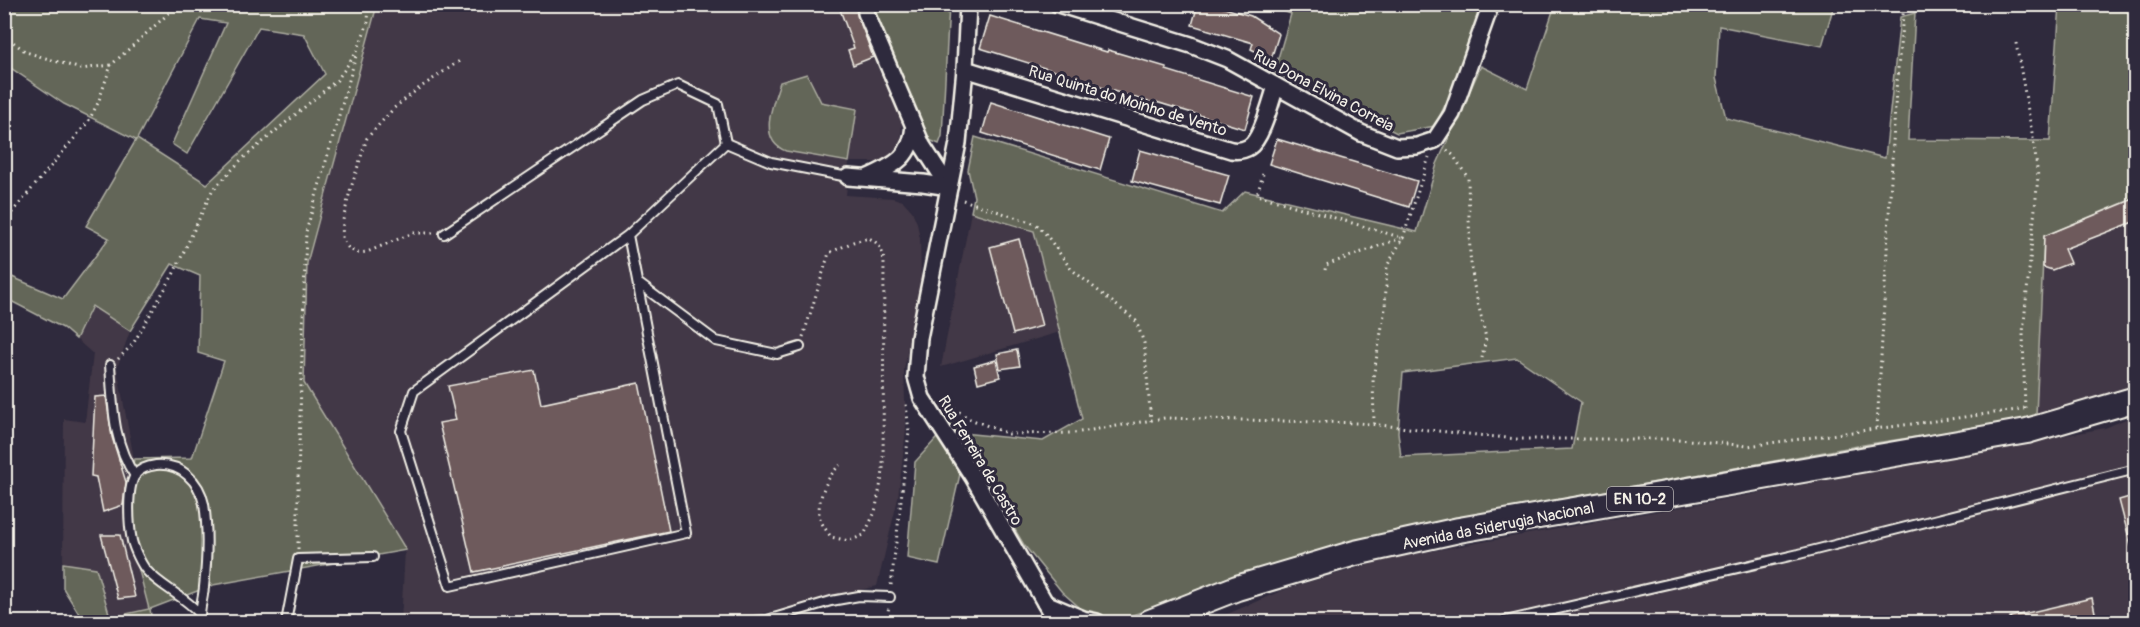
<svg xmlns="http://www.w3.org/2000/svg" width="2140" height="627" font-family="Pangolin,sans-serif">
	<rect width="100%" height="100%" fill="#2f2a3d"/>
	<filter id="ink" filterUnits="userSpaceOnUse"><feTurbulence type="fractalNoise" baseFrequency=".0167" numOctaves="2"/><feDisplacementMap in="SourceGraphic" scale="12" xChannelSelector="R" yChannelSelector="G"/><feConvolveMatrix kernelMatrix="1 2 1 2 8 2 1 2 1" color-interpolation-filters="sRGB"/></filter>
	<g filter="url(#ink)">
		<g fill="#423846">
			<polygon points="377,5 854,5 873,57 902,122 901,138 894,156 884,162 849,162 846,195 893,198 903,201 912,211 917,223 920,239 921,278 904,370 906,430 898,498 877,586 745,618 653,622 401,622 405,550 304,384 307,263"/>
			<polygon points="2135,198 2135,387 2036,415 2044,236"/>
			<polygon points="971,212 1034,231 1060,332 941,367"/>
			<polygon points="92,306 130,331 117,368 134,459 124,512 149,609 110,617 96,568 63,563 64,419 85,422 93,354 76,339"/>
			<polygon points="2135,415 2135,622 1209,622 1288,588 1392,558 1754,494 2105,428"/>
		</g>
		<g fill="#636658" stroke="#acaca0" stroke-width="1.5" fill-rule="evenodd">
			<path d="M4,5H377L307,263L304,383L406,550L213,585L150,609L152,622H129L126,614L149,609L124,512L134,459L192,458L224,361L198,353L200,276L172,264L130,331L92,306L76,339L63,328L5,298V274L63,299L109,238L86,226L136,140L64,104L5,64ZM200,19L226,23L172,144L187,154L259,27L304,34L325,74L207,184L137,139Z"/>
			<polygon points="875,5 949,5 942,136 939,144 927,139 870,10"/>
			<polygon points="1267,5 1485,5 1461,72 1435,126 1397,133 1274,72 1291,14"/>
			<path d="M1555,5H1834L1822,46L1719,26L1716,78L1726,118L1885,158L1900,17L1915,13L1908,140L2050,141L2060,5H2135V198L2044,236L2036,415L2021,421L1869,444L1567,498L1443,523L1270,566L1116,621L1086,613L1062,592L1024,545L982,474H960L939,565L907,558L915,462L954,419L962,433L1043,441L1082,419L1034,231L971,212L974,197L968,170L975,137L1222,213L1245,191L1417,232L1437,164L1481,66L1527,89ZM1517,358L1581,402L1572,449L1401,457L1398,432L1403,373Z"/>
			<path d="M807,74L821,102L857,109L849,162L786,151C757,140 773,104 780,82Z"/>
			<polygon points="63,563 96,568 110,617 101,622 84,622 63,588"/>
		</g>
		<g fill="#6e5a5b" stroke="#f4f1e8" stroke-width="1.5">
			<polygon points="838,4 854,4 873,57 853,65 848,50 854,48"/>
			<polygon points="1198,4 1221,4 1221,7 1251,16 1279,34 1271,59 1251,49 1253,43 1192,25"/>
			<polygon points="990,16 1107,52 1108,50 1166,67 1166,70 1254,97 1245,129 1156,102 1155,104 1097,86 1097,84 980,48"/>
			<polygon points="991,102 1109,139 1100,170 982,133"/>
			<polygon points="1277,139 1417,181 1409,207 1269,164"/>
			<polygon points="1140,150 1229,175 1220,205 1132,181"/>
			<polygon points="2136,198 2136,221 2064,249 2070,263 2052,270 2043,267 2044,236"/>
			<polygon points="1019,239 1042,326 1013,334 990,247"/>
			<polygon points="1017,350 1020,366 1000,369 997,354"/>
			<polygon points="996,360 1000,377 978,383 974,366"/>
			<polygon points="534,370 541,404 639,383 669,531 474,572 439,423 456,420 448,386"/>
			<polygon points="106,396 112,437 126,482 123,505 103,512 96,477 91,476 95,397"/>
			<polygon points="2136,495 2136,545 2131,546 2119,500"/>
			<polygon points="101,535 120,535 135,597 118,599"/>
			<polygon points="2092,598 2097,622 2011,622 2010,617"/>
		</g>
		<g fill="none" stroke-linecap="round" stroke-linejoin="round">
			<g stroke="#f4f1e8" stroke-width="12">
				<g id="lane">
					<polyline points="444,234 643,100 678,85 718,104 726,143"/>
					<polyline points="628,235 686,533 450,586 401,431 414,391 628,235 726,143 771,162 848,177"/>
					<polyline points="638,283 716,341 777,354 800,347"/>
					<path d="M110,365C113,404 112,442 135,476"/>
					<path d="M199,613C184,596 160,586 146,570C141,564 134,549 132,541C129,526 126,487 136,474C141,468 149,466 156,465C181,463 199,481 204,504C208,530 207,560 204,587C203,599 199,610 200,622"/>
					<polyline points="286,622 298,559 373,557"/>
					<polyline points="740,622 767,620 831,601 859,596 890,597"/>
					<polyline points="1501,622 1799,554 2136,469"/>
				</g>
			</g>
			<g stroke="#f4f1e8" stroke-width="20">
				<g id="street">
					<polyline points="865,4 866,13 922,145 949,187"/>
					<polyline points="968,4 965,69 958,143 919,338 916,377 922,398 973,477 1056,622"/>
					<polyline points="1058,4 1191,45 1227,59 1361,133 1397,147 1417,146 1435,140 1452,114 1491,4"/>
					<path d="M965,69L1231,150C1238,151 1243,151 1249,147C1262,139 1271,101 1276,86"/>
					<polyline points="848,177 923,183 949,187"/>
					<path d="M867,178C894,165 911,159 914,126"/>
					<polyline points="1045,603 1083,619 1097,622"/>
				</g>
			</g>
			<g stroke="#f4f1e8" stroke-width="28">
				<polyline id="primary" points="1150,622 1237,588 1355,553 1459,530 2027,431 2136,399"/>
			</g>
			<g stroke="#f4f1e8" stroke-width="3" stroke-dasharray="1.5 4.5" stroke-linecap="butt">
				<polyline points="4,35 26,52 81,69 111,65 179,4"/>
				<polyline points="2016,43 2034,144 2038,177 2023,333 2025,411"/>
				<polyline points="1447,150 1453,155 1468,178 1470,255 1474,286 1486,338 1482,358"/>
				<polyline points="1263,174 1257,195 1403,238 1429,157"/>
				<polyline points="963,200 1036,224 1045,233 1071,269 1136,321 1144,343 1151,421"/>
				<polyline points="4,222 88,122 98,103 111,65"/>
				<polyline points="433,233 413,233 367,252 358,253 349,249 342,238 343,220 350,191 367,138 394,108 418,89 461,60"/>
				<polyline points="1325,270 1326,265 1401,238"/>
				<path d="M803,337L829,253L853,242L869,238C880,244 882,249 884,261L883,472L875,512L864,535L849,541L831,537C827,531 820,522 819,515C818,498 827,476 840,465"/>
				<polyline points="118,359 133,344 173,275 212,191 241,160 337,80 357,52 368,22 369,4"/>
				<polyline points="944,402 970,419 1009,434 1074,433 1165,418 1359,423 1517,439 1678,439 1748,446 2024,409"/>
				<polyline points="1374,424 1373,378 1385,309 1387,266 1403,238"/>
				<polyline points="1877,428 1896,90 1904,4"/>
				<polyline points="298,549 298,477 306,232 357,52"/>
				<polyline points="891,585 909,432 906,404"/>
				<polyline points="886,622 889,606"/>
			</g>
			<use href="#lane" stroke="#2f2a3d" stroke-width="8"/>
			<use href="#street" stroke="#2f2a3d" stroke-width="15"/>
			<use href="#primary" stroke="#2f2a3d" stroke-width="24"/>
		</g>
	</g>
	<g text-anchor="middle" stroke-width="6" stroke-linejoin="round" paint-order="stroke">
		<rect fill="#2f2a3d" stroke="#b9b5b5" stroke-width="1.5" x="1607" y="487" width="66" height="24" rx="4.5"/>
		<g font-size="15" font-weight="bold" fill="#f4f1e8">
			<text x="1640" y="504">EN 10-2</text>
		</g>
		<g font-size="16" fill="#f4f1e8" stroke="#2f2a3d">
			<text transform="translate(1324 90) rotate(28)" y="6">Rua Dona Elvina Correia</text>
			<text transform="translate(1128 100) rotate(17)" y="6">Rua Quinta do Moinho de Vento</text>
			<text transform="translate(981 460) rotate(59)" y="6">Rua Ferreira de Castro</text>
			<text transform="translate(1498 525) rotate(-11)" y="6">Avenida da Siderugia Nacional</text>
		</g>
	</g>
	<rect width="2140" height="627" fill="none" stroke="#2f2a3d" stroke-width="24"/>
	<rect x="12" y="12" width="2116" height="603" fill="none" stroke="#f4f1e8" stroke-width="2" filter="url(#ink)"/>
</svg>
